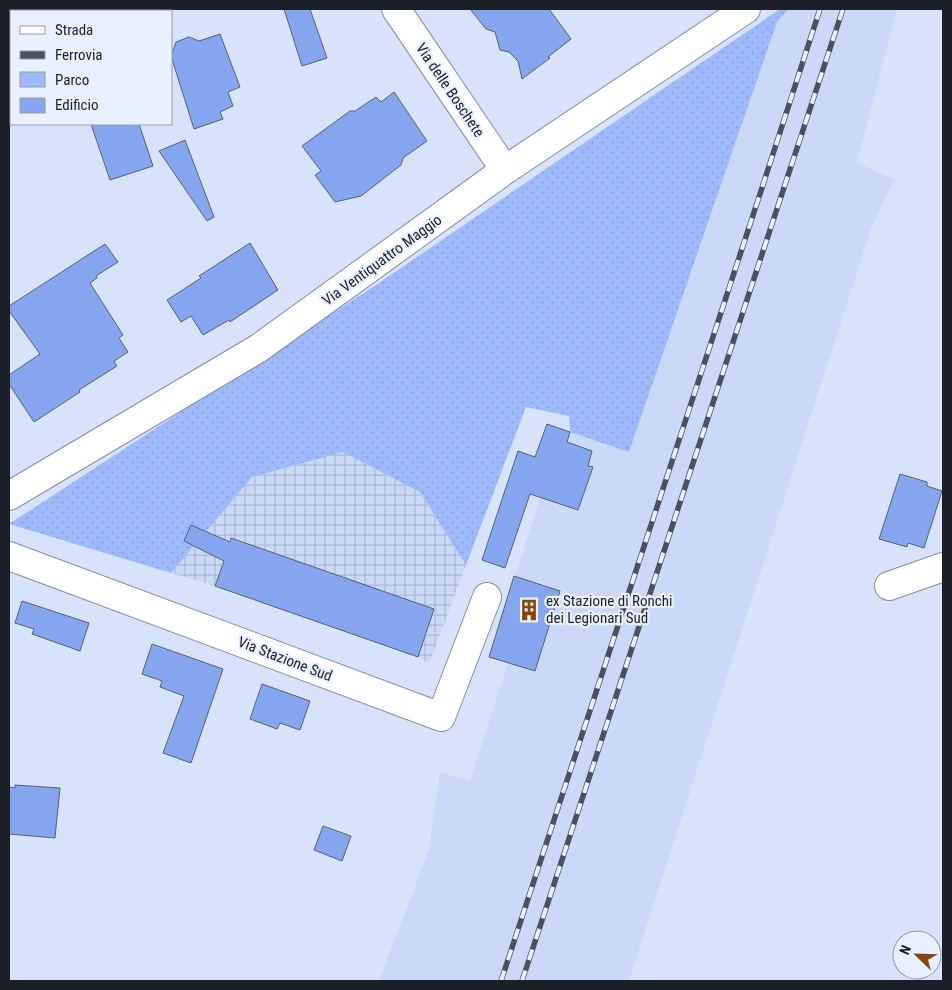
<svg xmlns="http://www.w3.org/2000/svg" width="952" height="990" font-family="'Roboto Condensed',sans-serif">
	<defs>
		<pattern id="industrial-grid" width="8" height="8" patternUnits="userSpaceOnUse" patternTransform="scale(1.25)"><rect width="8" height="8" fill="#cbd8f8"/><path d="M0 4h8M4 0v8" fill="none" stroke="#aeb9d5"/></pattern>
		<pattern id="green-dots" width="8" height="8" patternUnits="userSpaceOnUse" patternTransform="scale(1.25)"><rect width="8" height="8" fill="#9ebafc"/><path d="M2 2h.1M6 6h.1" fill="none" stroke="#889fd8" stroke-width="1.8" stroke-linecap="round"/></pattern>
	</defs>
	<rect width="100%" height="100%" fill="#d8e3fb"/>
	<polygon fill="#cbd8f8" points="789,9 897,9 857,163 894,179 871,229 629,981 379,981 429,849 440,772 470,781 508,663 489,657 554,456 562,458 570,432 629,452 777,22"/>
	<polygon fill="url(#industrial-grid)" points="343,452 420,492 466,565 429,664 418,657 215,586 171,573 252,477"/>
	<polygon fill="url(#green-dots)" points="780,9 789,9 777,22 629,452 570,432 569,416 526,407 466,565 420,492 343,452 252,477 171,573 9,524 379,283"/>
	<g fill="#86a5ef" stroke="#576075">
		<polygon points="284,9 310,9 327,58 302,66"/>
		<polygon points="470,9 549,9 571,39 548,57 550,58 522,79 518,61 509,52 500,50 495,32 486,29"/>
		<polygon points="220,34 240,87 228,92 233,106 220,112 223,119 194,129 171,56 176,42 189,37 199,41"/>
		<polygon points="394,92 427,141 403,158 401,165 361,196 335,202 315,175 321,171 302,146 350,111 355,111 376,97 381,102"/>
		<polygon points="91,124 139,124 153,166 110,180"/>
		<polygon points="185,140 214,217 207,221 159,151"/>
		<polygon points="250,243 278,290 230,322 229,320 203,335 191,316 181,322 167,300 201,278 199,276"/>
		<polygon points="105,244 118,262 96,276 97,278 90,283 123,335 119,338 128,352 114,361 117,366 79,390 80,392 34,422 9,384 9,375 40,354 9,311 9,306"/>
		<polygon points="547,424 570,432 567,442 592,451 588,466 593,467 578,510 530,494 505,568 482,560 518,451 535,457"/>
		<polygon points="900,474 927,482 927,486 942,491 924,548 908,543 907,547 879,539"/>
		<polygon points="191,525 230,542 231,538 434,609 418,657 215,586 224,561 184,541"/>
		<polygon points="514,576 560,591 535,671 489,657"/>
		<polygon points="22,601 89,623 80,651 32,634 34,629 15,623"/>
		<polygon points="152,644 223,669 191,763 163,753 184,696 160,687 162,681 142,674"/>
		<polygon points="262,684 310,701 300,730 280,723 277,729 250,719"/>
		<polygon points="15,785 60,788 55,838 9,834 9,787 15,788"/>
		<polygon points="323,826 351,836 342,861 314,850"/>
	</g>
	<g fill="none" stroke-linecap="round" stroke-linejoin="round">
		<g stroke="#848ea4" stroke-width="30">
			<g id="minor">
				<polyline points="396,9 505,170"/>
				<polyline points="94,11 102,9"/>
				<polyline points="9,39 11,38"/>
				<polyline points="9,496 259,348 505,170 746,9"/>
				<polyline points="9,556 441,717 487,597"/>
				<polyline points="889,586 943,567"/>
			</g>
		</g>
		<use href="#minor" stroke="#fff" stroke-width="28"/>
		<g stroke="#4a505d" stroke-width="5.5">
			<g id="rail">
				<polyline points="501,981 761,191 820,9"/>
				<polyline points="522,981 843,9"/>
			</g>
		</g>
		<use href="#rail" stroke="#e9f0ff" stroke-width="4" stroke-dasharray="11" stroke-linecap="butt"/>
	</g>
	<defs>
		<g id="building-bare" transform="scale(1.725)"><path d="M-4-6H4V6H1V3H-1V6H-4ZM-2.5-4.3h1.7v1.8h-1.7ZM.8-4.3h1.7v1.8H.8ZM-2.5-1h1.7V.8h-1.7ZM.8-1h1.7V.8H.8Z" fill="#87480d" stroke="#e9f0ff" stroke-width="2.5" paint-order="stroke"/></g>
	</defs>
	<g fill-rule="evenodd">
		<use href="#building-bare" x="529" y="610"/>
	</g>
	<g text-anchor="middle" stroke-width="4.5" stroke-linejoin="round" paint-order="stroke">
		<g font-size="15" fill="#1b1f28" stroke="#e9f0ff">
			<text transform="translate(450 90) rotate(56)" y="5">Via delle Boschete</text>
			<text transform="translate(382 260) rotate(-36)" y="5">Via Ventiquattro Maggio</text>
			<text transform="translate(285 659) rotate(21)" y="5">Via Stazione Sud</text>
		</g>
		<g font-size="15" fill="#1b1f28" stroke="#e9f0ff" text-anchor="start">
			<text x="546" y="606">ex Stazione di Ronchi<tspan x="546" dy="17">dei Legionari Sud</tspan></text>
		</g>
	</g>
	<rect width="952" height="990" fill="none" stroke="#1b1f28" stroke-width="20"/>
	<rect x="10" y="10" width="162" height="115" fill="#e9f0ff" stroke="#979ca9"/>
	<rect x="20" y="26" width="25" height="8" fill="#ffffff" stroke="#979ca9"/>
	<text x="55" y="35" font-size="15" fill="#1b1f28">Strada</text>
	<rect x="20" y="51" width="25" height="8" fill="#4a505d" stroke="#979ca9"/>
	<text x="55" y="60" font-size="15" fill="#1b1f28">Ferrovia</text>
	<rect x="20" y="72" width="25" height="15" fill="#9ebafc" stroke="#979ca9"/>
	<text x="55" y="85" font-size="15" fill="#1b1f28">Parco</text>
	<rect x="20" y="98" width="25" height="15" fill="#86a5ef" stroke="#979ca9"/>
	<text x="55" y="110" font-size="15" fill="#1b1f28">Edificio</text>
	<g transform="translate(917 955) rotate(293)"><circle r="24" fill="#e9f0ff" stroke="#979ca9"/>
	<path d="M0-4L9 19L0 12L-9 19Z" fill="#87480d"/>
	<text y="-8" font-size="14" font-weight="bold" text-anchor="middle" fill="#1b1f28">N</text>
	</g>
</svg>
